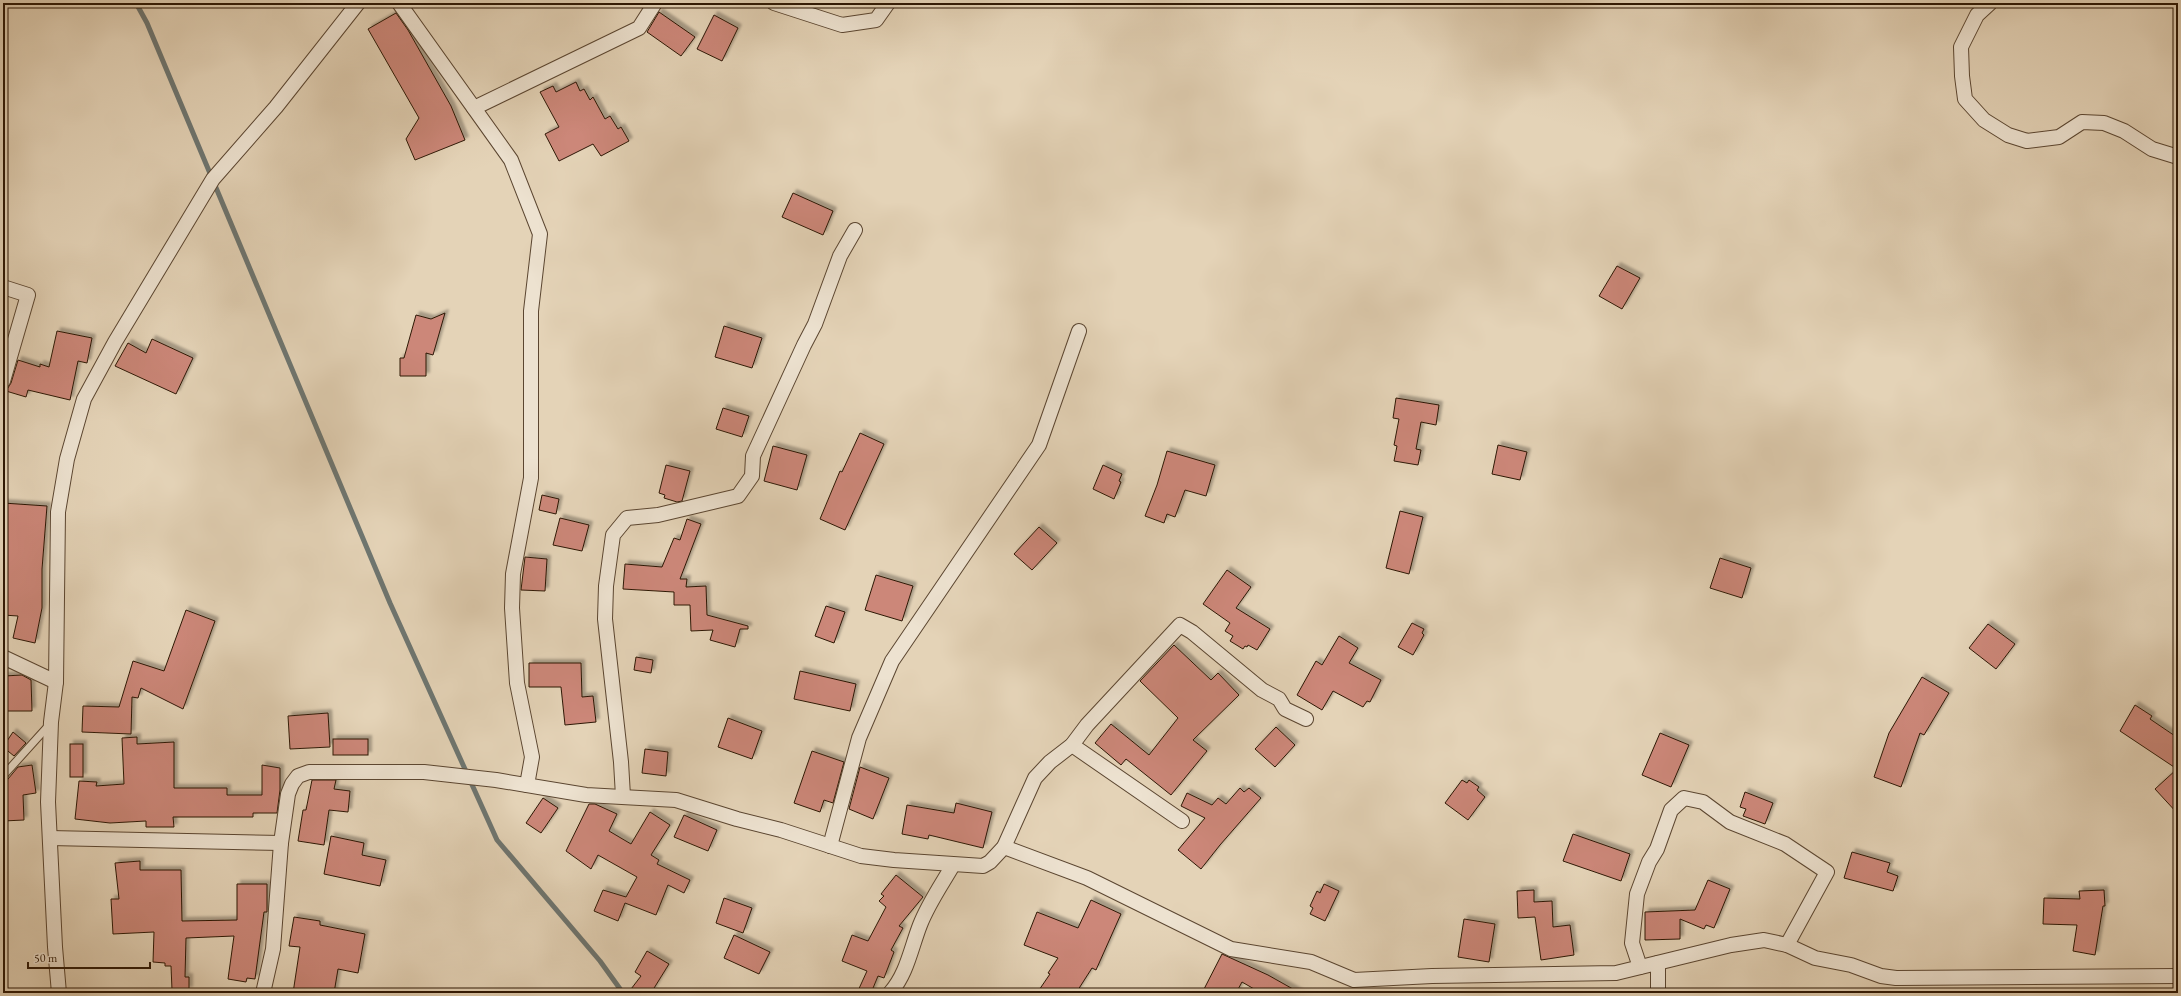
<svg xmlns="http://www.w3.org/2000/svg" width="2181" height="996" font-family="'EB Garamond',serif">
	<defs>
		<filter id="shadow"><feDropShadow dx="3.5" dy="-3.5" stdDeviation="1" flood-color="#0004"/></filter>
	</defs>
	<rect width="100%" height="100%" fill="#e4d3b7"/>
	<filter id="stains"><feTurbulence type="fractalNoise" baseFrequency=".005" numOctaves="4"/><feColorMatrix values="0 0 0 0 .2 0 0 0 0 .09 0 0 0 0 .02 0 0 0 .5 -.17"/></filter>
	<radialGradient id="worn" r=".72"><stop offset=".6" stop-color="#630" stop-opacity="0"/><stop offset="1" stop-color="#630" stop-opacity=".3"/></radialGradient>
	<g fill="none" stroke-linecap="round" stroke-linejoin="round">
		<polyline stroke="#6e7671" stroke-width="5" points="136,3 147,23 390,603 497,840 600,961 623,993"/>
	</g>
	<g fill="#cc8779" stroke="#2d1704" filter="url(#shadow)">
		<polygon points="659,12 695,37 681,56 647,32"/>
		<polygon points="396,13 408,30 451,106 465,140 415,160 406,139 419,118 368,29"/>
		<polygon points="714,15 738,28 722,61 697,49"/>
		<polygon points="576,82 580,91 584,89 590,100 593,97 605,119 610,116 618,129 621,127 629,141 601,156 593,144 559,161 545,134 559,127 540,92 553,86 556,92"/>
		<polygon points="793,193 833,211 823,235 782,217"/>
		<polygon points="1617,266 1640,278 1622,309 1599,296"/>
		<polygon points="445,313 433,355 426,353 426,376 400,376 400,358 404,358 416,315 431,319"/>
		<polygon points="724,326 762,338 752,368 715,357"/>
		<polygon points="57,331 92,338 87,363 78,361 70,400 28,390 26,397 6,391 11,383 18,360 40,367 40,364 49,367"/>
		<polygon points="152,339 193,358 176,394 115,366 128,343 146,353"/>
		<polygon points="1396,398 1439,405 1436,425 1421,422 1416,449 1421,450 1418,465 1394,461 1397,446 1394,445 1399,419 1393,418"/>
		<polygon points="723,408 749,416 742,437 716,429"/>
		<polygon points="860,433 884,444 845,530 820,519 840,471 842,472"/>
		<polygon points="1498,445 1527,452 1520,480 1492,474"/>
		<polygon points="773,446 807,455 797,490 764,481"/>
		<polygon points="1167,451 1215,465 1206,496 1185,490 1175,517 1167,514 1164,523 1145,516 1157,485"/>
		<polygon points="666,465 690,471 682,501 677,502 664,498 665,495 659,493"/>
		<polygon points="1103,465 1122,474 1119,481 1121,482 1114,499 1093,489"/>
		<polygon points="542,495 559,499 556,514 539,510"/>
		<polygon points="3,503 47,506 42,569 42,608 35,643 13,638 18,616 3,615"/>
		<polygon points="1400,511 1423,517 1409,574 1386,568"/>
		<polygon points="560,518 589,525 582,551 553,545"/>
		<polygon points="687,519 701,524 680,579 687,579 686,587 706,586 707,615 748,626 748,629 740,629 735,647 710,640 713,630 691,631 690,605 674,605 674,592 623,589 625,564 662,567 674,538 680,540"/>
		<polygon points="1039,527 1057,543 1032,570 1014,554"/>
		<polygon points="525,557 547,559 545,591 521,590"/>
		<polygon points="1720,558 1751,568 1742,598 1710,588"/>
		<polygon points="1227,570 1251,587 1236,608 1270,629 1257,650 1248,645 1247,647 1245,646 1243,649 1230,641 1233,636 1225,631 1230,623 1203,604"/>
		<polygon points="876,575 913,586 902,621 865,610"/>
		<polygon points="826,606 845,612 834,643 815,636"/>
		<polygon points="186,610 215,621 183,709 141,688 138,698 132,697 131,734 82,732 83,706 119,707 133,661 164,671"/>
		<polygon points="1412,623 1424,629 1422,633 1424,635 1413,655 1398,647"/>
		<polygon points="1988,624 2015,644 1996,669 1969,648"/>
		<polygon points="1339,636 1358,648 1349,663 1381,680 1370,702 1367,701 1363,707 1333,691 1322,710 1297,695 1316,661 1322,665"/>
		<polygon points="1174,645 1211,680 1218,673 1239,695 1193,740 1207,751 1171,795 1126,759 1121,765 1095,743 1111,724 1149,755 1178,718 1140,681"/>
		<polygon points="636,657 653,660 651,673 634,670"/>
		<polygon points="529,663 581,663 582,697 593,696 596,722 565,725 561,687 529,687"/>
		<polygon points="800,671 856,684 850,711 794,699"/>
		<polygon points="22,675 31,680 32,711 5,711 4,676"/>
		<polygon points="1922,677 1949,693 1924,735 1920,733 1901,787 1874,777 1889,733"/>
		<polygon points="2135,705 2152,716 2150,719 2178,738 2178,814 2155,789 2177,769 2120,731"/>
		<polygon points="328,713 330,747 290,749 288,716"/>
		<polygon points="728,718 762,731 752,759 718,747"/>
		<polygon points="1276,727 1295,745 1275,767 1255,749"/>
		<polygon points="13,732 26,743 14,756 3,747"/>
		<polygon points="1660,733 1689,745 1671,787 1642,775"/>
		<polygon points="137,737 137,744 174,742 174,788 227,788 227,795 262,795 262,765 280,768 280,790 277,813 253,813 253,817 173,817 174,827 146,827 146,821 110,823 75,819 79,781 97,782 96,786 124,784 122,738"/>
		<rect x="333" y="739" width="35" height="16"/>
		<rect x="70" y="744" width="13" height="33"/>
		<polygon points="645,749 668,752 666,776 642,773"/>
		<polygon points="812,751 844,762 833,803 824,800 820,812 794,803"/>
		<polygon points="32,765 36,793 23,795 24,820 3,821 3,785 18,767"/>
		<polygon points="860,767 889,778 873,819 849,809"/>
		<polygon points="312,780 336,780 334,789 350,791 348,812 329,810 324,845 298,841 303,810 306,810"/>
		<polygon points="1462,780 1467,783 1469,780 1479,787 1477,790 1485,797 1468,820 1445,803"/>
		<polygon points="1240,788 1244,792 1249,788 1261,798 1220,845 1201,869 1178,850 1205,818 1181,806 1187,793 1212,805 1218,798 1226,804"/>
		<polygon points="1745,792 1773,803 1765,824 1743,816 1746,809 1740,807"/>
		<polygon points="543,798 558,808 541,833 526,823"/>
		<polygon points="956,803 992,812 983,848 929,835 928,839 902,834 907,805 954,813"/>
		<polygon points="589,804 595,804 617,814 609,831 631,844 650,812 670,825 651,855 659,860 657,864 690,880 684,893 668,885 656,915 625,903 618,921 594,911 603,890 626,897 637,877 598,855 591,869 566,851"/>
		<polygon points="684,815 717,830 708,851 674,837"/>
		<polygon points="1573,834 1630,854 1621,881 1563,861"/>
		<polygon points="331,836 364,843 362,855 386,860 380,886 324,874"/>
		<polygon points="1852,852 1890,863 1887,872 1898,876 1893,891 1844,878"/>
		<polygon points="140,861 140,870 181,870 182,921 237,920 237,884 267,884 267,912 264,912 255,979 247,978 246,982 228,979 234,936 186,938 185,977 189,977 189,990 172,990 171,966 165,966 165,963 153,962 154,932 113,934 111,899 119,899 115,863"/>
		<polygon points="896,875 923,897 899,926 903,928 891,950 894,952 884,978 878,976 871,993 857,993 867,971 842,961 852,935 868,941 886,907 879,901 884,896 881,894"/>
		<polygon points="1708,880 1730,889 1714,928 1706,925 1704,929 1680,919 1680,939 1645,940 1645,912 1695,910"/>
		<polygon points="1324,884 1339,891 1325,921 1310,914 1313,908 1310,906 1317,891 1320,893"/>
		<polygon points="1534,890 1534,902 1552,901 1553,927 1570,925 1574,955 1541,960 1535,917 1518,918 1517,891"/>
		<polygon points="2104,890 2105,906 2103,906 2095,955 2073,951 2077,925 2043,924 2044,898 2080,899 2079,891"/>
		<polygon points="724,898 752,908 743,933 716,923"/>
		<polygon points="1091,900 1121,914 1096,970 1092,968 1076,993 1037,993 1050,974 1048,973 1058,958 1024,945 1037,912 1078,928"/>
		<polygon points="294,917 320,921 320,925 365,934 358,973 338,969 334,993 293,993 300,947 289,946"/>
		<polygon points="1464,919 1495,924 1489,962 1458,957"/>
		<polygon points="734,935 770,952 759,974 724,958"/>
		<polygon points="647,951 669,964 651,993 628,993 641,976 635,972"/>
		<polygon points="1222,954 1268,975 1300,993 1261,993 1242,982 1236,993 1202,993"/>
	</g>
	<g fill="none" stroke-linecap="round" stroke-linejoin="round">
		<g stroke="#5b4631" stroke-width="9">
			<polyline id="lane" points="3,776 50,724"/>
		</g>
		<g stroke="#5b4631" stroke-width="16">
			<g id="street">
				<polyline points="399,3 511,160 540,234 531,311 531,478 513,574 512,608 517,683 532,757 527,785"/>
				<polyline points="774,3 842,25 876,20 888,3"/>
				<polyline points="1990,3 1977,15 1961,47 1962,76 1965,99 1984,120 2008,135 2027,141 2059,137 2082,122 2104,123 2124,131 2152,149 2178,157"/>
				<polyline points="474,108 639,28 655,3"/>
				<polyline points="3,287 28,295 3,381"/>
				<polyline points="3,657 56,682"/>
				<polyline points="1072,745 1182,821"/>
				<polyline points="623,796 621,762 605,619 606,586 613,535 627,518 658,515 738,496 752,476 753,456 804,345 815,324 840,256 855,230"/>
				<polyline points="50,838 281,843"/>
				<polyline points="830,846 859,738 892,661 1039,445 1079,331"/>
				<polyline points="1004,847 1087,878 1231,949 1311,962 1354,980 1432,976 1616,973 1731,945 1764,940 1787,945 1815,958 1851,965 1881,976 1896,978 2178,976"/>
				<polyline points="1640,967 1632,943 1637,894 1649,862 1657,849 1671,810 1684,798 1703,802 1730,822 1785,844 1827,872 1787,945"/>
				<polyline points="59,993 55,947 48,802 51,722 56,682 58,512 67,459 84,399 115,342 213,179 276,107 358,3"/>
				<polyline points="263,993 273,949 281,843 288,794 292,784 298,776 309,772 424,772 496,780 586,795 676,800 737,819 781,830 861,856 894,860 983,866 990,862 1004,847 1035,778 1050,762 1072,745 1087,725 1180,625 1192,632 1262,690 1279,699 1285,709 1306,719"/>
				<path d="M890,993C907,974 911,948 920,925C928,904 942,884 953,865"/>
				<polyline points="1658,993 1658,963"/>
			</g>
		</g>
		<use href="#lane" stroke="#ede2d0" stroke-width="7"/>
		<use href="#street" stroke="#ede2d0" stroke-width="14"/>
	</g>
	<rect width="2181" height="996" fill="none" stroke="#e4d3b7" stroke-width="16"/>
	<rect x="4" y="4" width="2173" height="988" fill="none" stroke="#2d1704" stroke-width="2"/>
	<rect x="8" y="8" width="2165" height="980" fill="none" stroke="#2d1704"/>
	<path d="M28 962v6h122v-6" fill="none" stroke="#2d1704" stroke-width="2"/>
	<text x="34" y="962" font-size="12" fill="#2d1704" stroke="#ede2d0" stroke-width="3" paint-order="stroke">50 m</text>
	<rect width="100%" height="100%" filter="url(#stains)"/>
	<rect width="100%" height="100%" fill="url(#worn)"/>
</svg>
